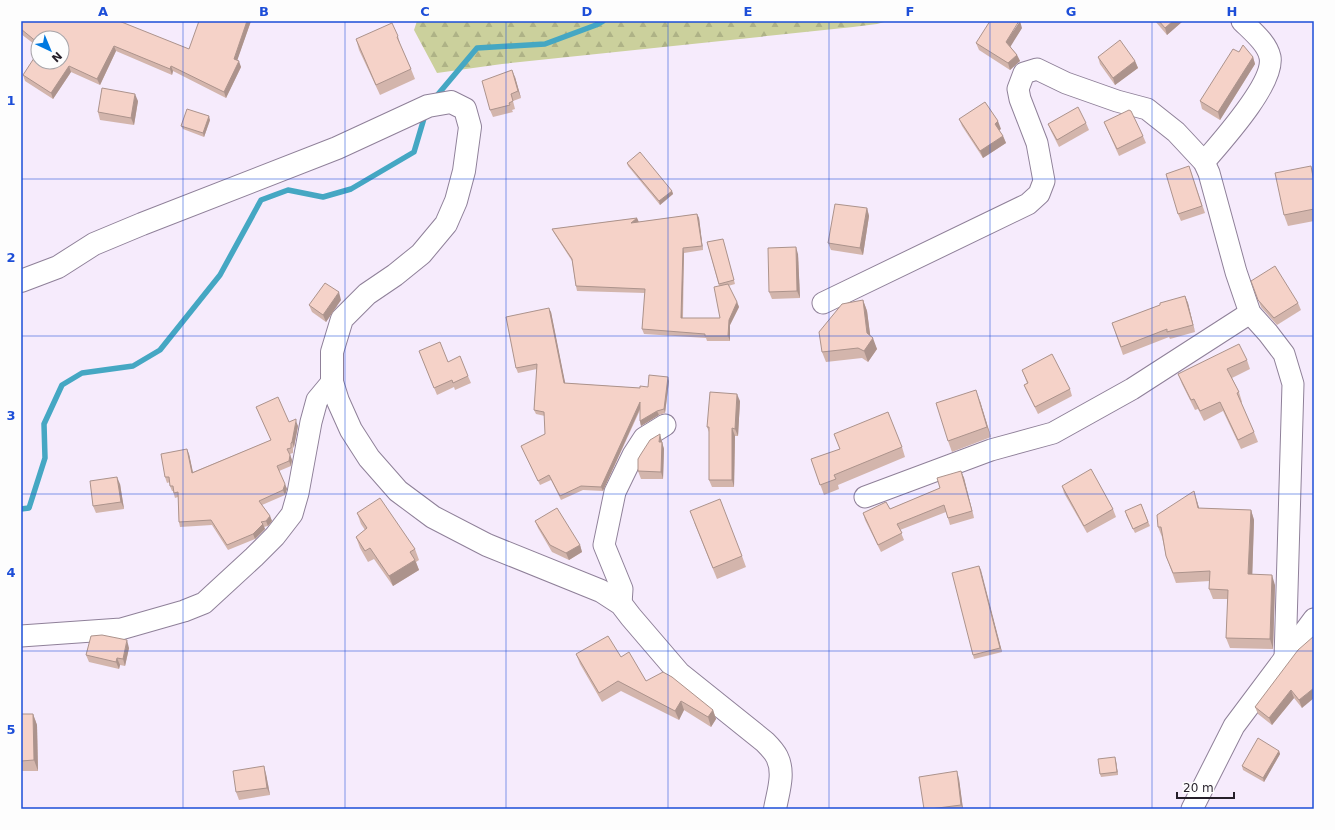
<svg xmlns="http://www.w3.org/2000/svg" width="1335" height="830" font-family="'DejaVu Sans',sans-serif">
	<defs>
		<pattern id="forest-firs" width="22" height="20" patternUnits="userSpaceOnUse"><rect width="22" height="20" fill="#cbd09c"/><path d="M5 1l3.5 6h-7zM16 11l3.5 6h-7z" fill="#aeb286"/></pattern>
	</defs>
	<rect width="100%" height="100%" fill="#f6ebfc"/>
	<polygon fill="url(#forest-firs)" points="417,21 888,21 877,24 853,27 502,64 437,73 414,30"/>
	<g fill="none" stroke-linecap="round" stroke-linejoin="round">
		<g stroke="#45a7c3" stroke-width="5.5">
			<polyline points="434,99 477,48 545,44 596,25 603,21"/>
			<polyline points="21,509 29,508 45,458 44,424 62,385 82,373 133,366 160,350 220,275 261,200 288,190 323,197 351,189 414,152 425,115"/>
		</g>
		<g stroke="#8f8099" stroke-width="23">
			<g id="minor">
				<path d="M1204,162C1221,142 1275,83 1270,57C1267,43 1252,31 1242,21"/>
				<polyline points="823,303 1028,204 1039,194 1044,181 1037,143 1020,99 1018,89 1024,73 1037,69 1066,83 1117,101 1147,109 1176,132 1204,162 1209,173 1236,272 1250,313 1268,333 1284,354 1293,384 1285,659"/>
				<polyline points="865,497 991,450 1053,433 1132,389 1250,313"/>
				<polyline points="621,604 622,589 604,545 615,492 633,455 644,438 665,425"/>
				<polyline points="21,636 121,629 184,611 204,603 254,557 275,536 292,514 298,493 311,422 317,400 332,382"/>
				<polyline points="1192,809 1234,726 1314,619"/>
			</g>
		</g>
		<g stroke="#8f8099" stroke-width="24">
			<path id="tertiary" d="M21,281L58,267L94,244L142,224L337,148L428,106L451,102L465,109L470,127L464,171L456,201L446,224L421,254L395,275L367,294L342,319L332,352V382L338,401L351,430L369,458L398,491L433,517L487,545L601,591L621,604L631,617L679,673L765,742C769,746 774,751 777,757C785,773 778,792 775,809"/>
		</g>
		<use href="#minor" stroke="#fff" stroke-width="21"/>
		<use href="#tertiary" stroke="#fff" stroke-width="22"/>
	</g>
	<g fill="#d3b5ac">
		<polygon points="21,21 189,49 251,21 237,60 241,67 226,98 173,71 172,75 116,51 100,85 71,72 53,99 25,81 23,75 62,62 38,38 38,47 21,34"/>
		<polygon points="1155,21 1183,21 1167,35"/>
		<polygon points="1022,28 1010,46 1017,55 1020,61 1010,70 979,50 976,43"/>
		<polygon points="398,36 401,47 411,69 415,79 380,95 359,50 356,39"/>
		<polygon points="1239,52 1253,57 1255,64 1220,120 1202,109 1200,101"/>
		<polygon points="1098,57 1135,61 1138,68 1115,85 1100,64"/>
		<polygon points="515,77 521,98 513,101 515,109 512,110 513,112 493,117 490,110"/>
		<polygon points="138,101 134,125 100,120 98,112"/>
		<polygon points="959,119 1001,129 999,130 1003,136 1006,143 983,158 962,126"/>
		<polygon points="210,120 204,137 183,129 181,126"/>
		<polygon points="1104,122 1143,136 1146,143 1119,156 1107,129"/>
		<polygon points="1086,123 1089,130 1059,147 1051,131 1048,124"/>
		<polygon points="627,163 672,191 673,194 660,205 628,166"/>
		<polygon points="1189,166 1205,213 1181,221 1178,214"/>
		<polygon points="1314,175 1314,221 1288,226 1284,215"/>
		<polygon points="867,208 869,216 863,255 831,250 828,243"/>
		<polygon points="697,214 699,218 703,250 684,253 683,318 720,318 719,286 707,242 724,243 735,284 728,286 737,302 739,307 730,325 730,341 707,341 706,338 644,334 642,329 645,293 577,291 576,286 572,261 554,233 552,229 637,218 639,222"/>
		<polygon points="798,254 800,298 772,299 769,292"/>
		<polygon points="1251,281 1298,303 1301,310 1277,325 1261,307"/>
		<polygon points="1185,296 1188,303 1195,332 1170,339 1169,337 1123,355 1112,323"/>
		<polygon points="341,300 326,322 312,312 309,305"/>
		<polygon points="863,300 867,311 870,335 877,349 868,362 862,358 826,362 822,352"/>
		<polygon points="551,312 565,383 640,388 648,387 669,381 665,413 659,415 641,426 640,421 640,410 603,491 583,490 561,500 551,480 540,485 521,446 545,434 545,416 536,414 534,410 537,369 518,373 516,368"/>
		<polygon points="419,351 448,362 468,376 471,383 455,390 454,387 437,395"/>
		<polygon points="1247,360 1250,369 1232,378 1239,392 1242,402 1241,403 1254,432 1258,442 1241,449 1223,411 1204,421 1198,409 1195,410 1182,384 1178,374"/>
		<polygon points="1022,370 1070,389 1072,396 1038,414 1027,392 1024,385 1027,383"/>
		<polygon points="740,401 738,436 735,436 734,487 712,487 709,480 709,432 707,427"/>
		<polygon points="980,401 991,437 952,452 948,441"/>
		<polygon points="256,407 289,422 298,426 294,447 293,448 293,453 290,454 292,460 291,466 279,471 287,489 285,495 262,505 270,516 272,521 268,526 264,527 265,529 255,539 228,550 212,525 180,527 179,522 178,497 175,498 173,491 172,491 170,486 170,482 167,483 165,477 189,454 193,472 271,440"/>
		<polygon points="662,441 662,443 664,449 663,479 641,479 638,471"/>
		<polygon points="902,447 905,457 838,485 839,489 824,495 811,459"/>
		<polygon points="961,471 964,478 974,518 950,525 946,512 900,530 904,540 881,552 865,520 863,513 890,509 940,488"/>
		<polygon points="120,484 124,509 96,513 93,506"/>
		<polygon points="1062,486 1113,509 1116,517 1087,533 1064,493"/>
		<polygon points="1197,501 1199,508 1251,510 1254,520 1252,574 1275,585 1273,649 1230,648 1226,638 1228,599 1213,599 1209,589 1210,581 1176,583 1166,556 1162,537 1158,527"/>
		<polygon points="1141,504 1150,526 1135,533 1126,515"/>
		<polygon points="357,513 415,549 419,560 416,562 419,570 393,586 374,559 368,562 360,548 356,537 365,530 361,524"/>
		<polygon points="535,521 580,545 582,552 569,560 552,552 538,528"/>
		<polygon points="694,522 742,556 746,567 717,579"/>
		<polygon points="979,566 1002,652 974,659 973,655"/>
		<polygon points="1314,636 1302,708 1294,698 1272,725 1258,714 1255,707"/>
		<polygon points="129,648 125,666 120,665 119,669 89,662 86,655"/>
		<polygon points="576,654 621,657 646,681 713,710 716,719 711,727 684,710 679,720 621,691 602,702 580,664"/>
		<polygon points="21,714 33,714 37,725 38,771 21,771"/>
		<polygon points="1279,751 1280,754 1264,782 1243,770 1242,766"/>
		<polygon points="1116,761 1118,775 1101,777 1100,774"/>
		<polygon points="266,774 270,795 239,800 236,792"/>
		<polygon points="959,779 963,809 924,809"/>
	</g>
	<g fill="#ac938c">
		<polygon points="247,21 251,21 236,64 234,59"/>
		<polygon points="1020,21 1022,28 1009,49 1006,42"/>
		<polygon points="1173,21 1183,21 1167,35 1165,28"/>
		<polygon points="114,46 116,51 100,85 97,79"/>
		<polygon points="1017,55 1020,61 1010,70 1008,63"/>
		<polygon points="1253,57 1255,64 1220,120 1218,112"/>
		<polygon points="239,61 241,67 226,98 224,92"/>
		<polygon points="1135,61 1138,68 1115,85 1113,78"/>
		<polygon points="69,66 71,72 53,99 51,93"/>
		<polygon points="171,66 173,71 172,75 170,69"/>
		<polygon points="512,70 515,77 521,98 518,91"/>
		<polygon points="135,94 138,101 134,125 131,118"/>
		<polygon points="209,116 210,120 204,137 203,133"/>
		<polygon points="998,121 1001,129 998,131 995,124"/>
		<polygon points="1003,136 1006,143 983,158 980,151"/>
		<polygon points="1311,166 1314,175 1314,182"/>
		<polygon points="672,191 673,194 660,205 659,201"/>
		<polygon points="867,208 869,216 863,255 860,248"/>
		<polygon points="697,214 699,218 703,250 702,246"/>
		<polygon points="637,218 639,223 631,223"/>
		<polygon points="796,247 798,254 800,298 797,291"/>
		<polygon points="683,248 684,253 682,322 681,318"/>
		<polygon points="339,292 341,300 326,322 323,315"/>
		<polygon points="1185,296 1188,303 1195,332 1193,325"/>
		<polygon points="863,300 867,311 871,341 873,338 877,349 868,362 864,351 867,333"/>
		<polygon points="737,302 739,307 730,325 730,341 728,336 729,320"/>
		<polygon points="549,308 551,312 566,387 564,383"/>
		<polygon points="668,377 669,381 665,413 664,409"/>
		<polygon points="976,390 980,401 991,437 987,427"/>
		<polygon points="737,394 740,401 738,436 735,429"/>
		<polygon points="640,402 641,406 603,491 601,487"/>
		<polygon points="657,411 659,415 641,426 640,421"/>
		<polygon points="296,421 298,426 294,447 292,442"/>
		<polygon points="732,428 735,436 734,487 732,480"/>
		<polygon points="660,434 664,449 663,479 661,472 659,442"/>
		<polygon points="187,449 189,454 194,478 192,473"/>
		<polygon points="290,455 292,460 291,466 289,461"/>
		<polygon points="961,471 964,478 974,518 972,511"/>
		<polygon points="117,477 120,484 124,509 121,502"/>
		<polygon points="285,484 287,489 285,495 283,490"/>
		<polygon points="1194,491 1197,501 1202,518 1198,508"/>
		<polygon points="1251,510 1254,520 1252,584 1248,574"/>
		<polygon points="270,516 272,521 268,526 266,521"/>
		<polygon points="263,524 265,529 255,539 253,534"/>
		<polygon points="580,545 582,552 569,560 566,553"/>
		<polygon points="415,560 419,570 393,586 389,576"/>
		<polygon points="979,566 981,570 1002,652 1000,648"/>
		<polygon points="1272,575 1275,585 1273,649 1270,639"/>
		<polygon points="127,640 129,648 125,666 123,659"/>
		<polygon points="117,658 120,665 119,669 116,662"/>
		<polygon points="1314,688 1314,698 1302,708 1299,700"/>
		<polygon points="1291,690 1294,698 1272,725 1269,718"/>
		<polygon points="681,701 684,710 679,720 675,711"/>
		<polygon points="713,710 716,719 711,727 708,717"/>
		<polygon points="33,714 37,725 38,771 34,760"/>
		<polygon points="1279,751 1280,754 1264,782 1263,778"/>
		<polygon points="1115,757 1116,761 1118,775 1117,772"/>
		<polygon points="264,766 266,774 270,795 267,788"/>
		<polygon points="957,771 959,779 963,809 961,805"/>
	</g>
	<g fill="#f5d2c8" stroke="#ac938c">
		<polygon points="21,21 119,21 189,49 199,21 247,21 234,59 239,61 224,92 171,66 170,69 114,46 97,79 69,66 51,93 23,75 38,52 38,62 62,62 62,38 38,38 38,43 21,29"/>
		<polygon points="990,21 1019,21 1006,42 1017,55 1008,63 976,43"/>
		<polygon points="1159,21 1173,21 1165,28"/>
		<polygon points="392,23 398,36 397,37 411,69 376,85 356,39"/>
		<polygon points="1120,40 1135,61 1113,78 1098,57"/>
		<polygon points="1243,45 1253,57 1218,112 1200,101 1233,49 1239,52"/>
		<polygon points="512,70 518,91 511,94 513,101 509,103 510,105 490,110 482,81"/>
		<polygon points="102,88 135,94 131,118 98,112"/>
		<polygon points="985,102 998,121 995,124 1003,136 980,151 959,119"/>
		<polygon points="1078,107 1086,123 1057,140 1048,124"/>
		<polygon points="187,109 209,116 203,133 181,126"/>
		<polygon points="1129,110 1131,111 1143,136 1117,149 1104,122"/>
		<polygon points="640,152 672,191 659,201 627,163"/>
		<polygon points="1189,166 1202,206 1178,214 1166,174"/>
		<polygon points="1311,166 1314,182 1314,209 1284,215 1275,173"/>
		<polygon points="835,204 867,208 860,248 828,243"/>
		<polygon points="697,214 702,246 683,248 681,318 720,318 714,287 728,284 737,302 729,320 728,336 705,336 705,334 642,329 645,289 576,286 572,259 552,229 637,218 631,223"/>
		<polygon points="723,239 734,280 719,284 707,242"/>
		<polygon points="796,247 797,291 769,292 768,248"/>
		<polygon points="1275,266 1298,303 1274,318 1258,300 1251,281"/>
		<polygon points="325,283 339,292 323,315 309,305"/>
		<polygon points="1185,296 1193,325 1167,332 1167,329 1121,347 1112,323 1160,305 1160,303"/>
		<polygon points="863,300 867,333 873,338 864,351 858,348 822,352 819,332 842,304"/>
		<polygon points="549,308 564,383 640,388 640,386 648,387 649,375 668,377 664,409 657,411 640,421 640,402 601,487 581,486 560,496 549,475 538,481 521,446 545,434 544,412 534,410 537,364 516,368 506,317"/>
		<polygon points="440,342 448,362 460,356 468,376 453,383 452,380 434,388 419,351"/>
		<polygon points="1239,344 1247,360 1227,369 1239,392 1237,393 1254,432 1238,440 1220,402 1200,411 1194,399 1191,400 1178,374"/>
		<polygon points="1052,354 1070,389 1035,407 1024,385 1028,383 1022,370"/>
		<polygon points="976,390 987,427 948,441 936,403"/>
		<polygon points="710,392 737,394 735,429 732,428 732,480 709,480 709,427 707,427"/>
		<polygon points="278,397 289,422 296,419 296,421 292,442 291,443 291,448 287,449 290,455 289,461 277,466 285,484 283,490 259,501 270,516 266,521 261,522 263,524 253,534 227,545 211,520 179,522 178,492 174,493 173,486 170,486 169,477 165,477 161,454 187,449 192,473 271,440 256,407"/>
		<polygon points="888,412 902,447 834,475 836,479 820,485 811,459 840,449 834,434"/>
		<polygon points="660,434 659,442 662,442 661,472 638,471 638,459 641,454 650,440"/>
		<polygon points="1091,469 1113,509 1084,526 1062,486"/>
		<polygon points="961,471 972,511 948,518 944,505 897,524 902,533 878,545 863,513 886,502 890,509 940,488 937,478"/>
		<polygon points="117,477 121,502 93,506 90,481"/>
		<polygon points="1194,491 1198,508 1251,510 1248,574 1272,575 1270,639 1226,638 1228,590 1209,589 1210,571 1173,573 1166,556 1161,527 1158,527 1157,515"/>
		<polygon points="380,498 415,549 410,552 415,560 389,576 370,548 365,551 356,537 367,528 357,513"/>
		<polygon points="720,499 742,556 713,568 690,511"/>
		<polygon points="1141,504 1148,522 1133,529 1125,511"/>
		<polygon points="557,508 580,545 566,553 550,545 535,521"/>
		<polygon points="979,566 1000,648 973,655 952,573"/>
		<polygon points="102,635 127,640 123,659 117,658 116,662 86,655 91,636"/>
		<polygon points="608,636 621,657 629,652 646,681 663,672 672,677 713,710 708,717 681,701 675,711 618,681 599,693 576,654"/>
		<polygon points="1314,636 1314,688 1299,700 1291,690 1269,718 1255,707 1298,650"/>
		<polygon points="21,714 33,714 34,760 21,761"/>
		<polygon points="1258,738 1279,751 1263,778 1242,766"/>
		<polygon points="1115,757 1117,772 1100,774 1098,759"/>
		<polygon points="264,766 267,788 236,792 233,771"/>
		<polygon points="957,771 961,805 930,809 924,809 919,777"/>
	</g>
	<path fill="none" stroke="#1d4ed8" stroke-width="1" stroke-opacity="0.55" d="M183,21V809M345,21V809M506,21V809M668,21V809M829,21V809M990,21V809M1152,21V809M21,179H1314M21,336H1314M21,494H1314M21,651H1314"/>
	<rect width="1335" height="830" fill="none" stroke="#fdfdfd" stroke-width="44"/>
	<g transform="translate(50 50) rotate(136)"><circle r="19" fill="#fdfdfd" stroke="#a7a4a8"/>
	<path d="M0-3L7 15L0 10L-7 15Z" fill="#0079e0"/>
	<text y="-6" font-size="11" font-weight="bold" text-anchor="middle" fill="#251f29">N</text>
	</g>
	<path d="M1177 792v6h57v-6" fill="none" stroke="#251f29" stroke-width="2"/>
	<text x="1183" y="792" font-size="12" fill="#251f29" stroke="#fdfdfd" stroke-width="3" paint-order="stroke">20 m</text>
	<rect x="22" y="22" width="1291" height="786" fill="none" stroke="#1d4ed8" stroke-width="1.5"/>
	<g font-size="13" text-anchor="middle" font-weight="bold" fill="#1d4ed8">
		<text x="103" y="16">A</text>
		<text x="264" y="16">B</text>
		<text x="425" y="16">C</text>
		<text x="587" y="16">D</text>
		<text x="748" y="16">E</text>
		<text x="910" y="16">F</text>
		<text x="1071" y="16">G</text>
		<text x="1232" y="16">H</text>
		<text x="11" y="105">1</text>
		<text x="11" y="262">2</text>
		<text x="11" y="420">3</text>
		<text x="11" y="577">4</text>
		<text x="11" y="734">5</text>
	</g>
</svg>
